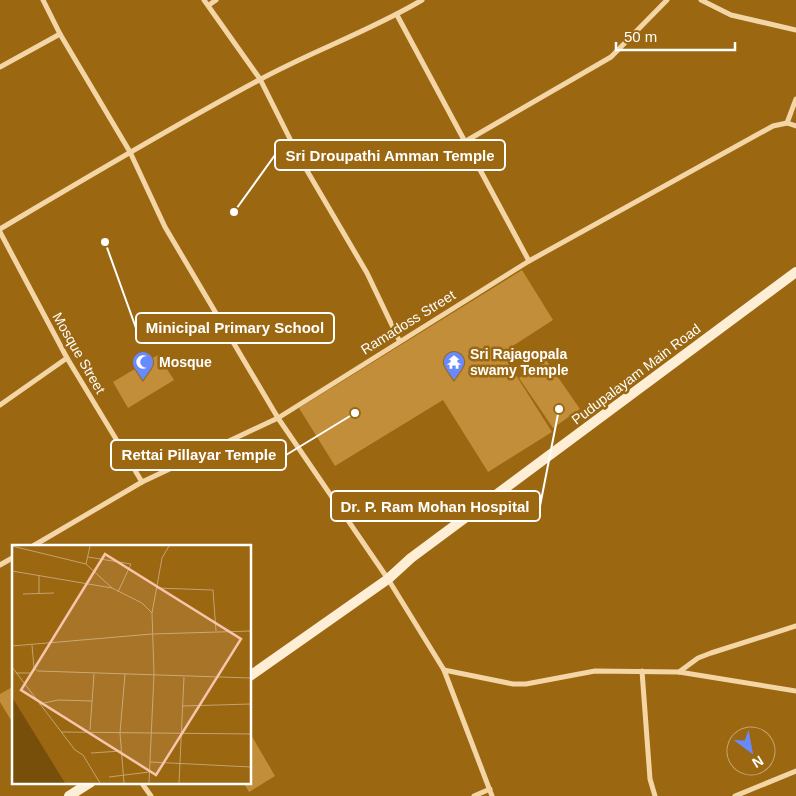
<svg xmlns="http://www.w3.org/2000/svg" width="796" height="796" font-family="Helvetica,sans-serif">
	<rect width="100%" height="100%" fill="#9b6711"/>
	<g fill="#c28e3a">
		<polygon points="522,270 553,320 502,353 552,432 488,472 443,400 335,466 299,408"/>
		<polygon points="158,355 174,380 128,408 113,382"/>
		<polygon points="546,360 580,409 553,428 519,378"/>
		<polygon points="14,686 14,725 0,702 0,694"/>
		<polygon points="250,733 275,776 249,792 243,782 250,782"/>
	</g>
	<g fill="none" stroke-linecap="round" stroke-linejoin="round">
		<g stroke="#f4d5a5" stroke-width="5">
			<polyline points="43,0 60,34 130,152 165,227 278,418 388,579 444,670 492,796"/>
			<polyline points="204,0 260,79 299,157 367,273 399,340"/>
			<polyline points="701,0 731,15 796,30"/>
			<polyline points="209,5 216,0"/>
			<polyline points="397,15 529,261"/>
			<polyline points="0,67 60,34"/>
			<polyline points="787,123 796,99"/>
			<polyline points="466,141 611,57 667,0"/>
			<path d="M0,229C86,178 171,127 259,80C312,51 370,31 422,0"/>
			<polyline points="0,232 67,358 142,482"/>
			<polyline points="0,405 67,358"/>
			<polyline points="33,546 142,482 278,418 529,261 773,126 787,123 796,126"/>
			<polyline points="0,565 14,557"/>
			<polyline points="444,670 513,684 526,684 595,671 679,672 796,691"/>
			<polyline points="642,671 650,779 655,796"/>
			<polyline points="679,672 698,658 711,653 796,626"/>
			<polyline points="141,782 151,796"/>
			<polyline points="474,796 490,789"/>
			<polyline points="735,796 796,771"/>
		</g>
		<g stroke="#fdeed5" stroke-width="10">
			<polyline points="250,676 388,579 411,558 796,272"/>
			<polyline points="69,796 91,782"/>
		</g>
	</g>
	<defs>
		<g id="mosque-pin" transform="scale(1.125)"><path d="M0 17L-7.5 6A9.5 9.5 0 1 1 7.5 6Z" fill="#688aff" stroke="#9b6711"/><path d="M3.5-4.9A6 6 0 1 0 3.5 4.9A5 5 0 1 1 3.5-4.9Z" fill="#fff"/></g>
		<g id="temple-pin" transform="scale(1.125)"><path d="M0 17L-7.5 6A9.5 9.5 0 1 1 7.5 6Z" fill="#688aff" stroke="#9b6711"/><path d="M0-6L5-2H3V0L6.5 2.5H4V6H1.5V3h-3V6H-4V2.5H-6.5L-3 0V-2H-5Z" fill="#fff"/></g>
	</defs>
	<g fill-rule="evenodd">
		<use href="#mosque-pin" x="143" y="362"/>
		<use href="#temple-pin" x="454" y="362"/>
	</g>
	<g text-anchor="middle" stroke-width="5" stroke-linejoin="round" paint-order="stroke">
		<g font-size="14" fill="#fff" stroke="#9b6711">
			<text transform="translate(408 322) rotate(-32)" y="5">Ramadoss Street</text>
			<text transform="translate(79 353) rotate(60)" y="5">Mosque Street</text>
			<text transform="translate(636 374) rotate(-37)" y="5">Pudupalayam Main Road</text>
		</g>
		<g font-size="14" font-weight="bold" fill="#fff" stroke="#9b6711" text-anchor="start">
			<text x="470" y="359">Sri Rajagopala<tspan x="470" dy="16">swamy Temple</tspan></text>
			<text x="159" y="367">Mosque</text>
		</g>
	</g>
	<g transform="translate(12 545)">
		<rect width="239" height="239" fill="#9b6711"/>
		<path d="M0,152L53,238H0Z" fill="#774f0a"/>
		<path fill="none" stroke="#c3a470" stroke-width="1" d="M0,1L74,19L100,43L130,58L140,68M76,12L119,19L106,47M74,19L78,1M0,26L100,43M145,43L201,45L204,86M27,48V30M11,49L42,48M20,100L22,123L26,126L239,133M0,101L140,89L239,86M0,122L63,205L71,210L88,238M4,128H19L23,125M27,159L46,155L80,156M171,161L239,159M78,185L82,129M49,187L239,189M79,208L109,206M138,217L239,222M97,232L137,227M112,238L108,188L113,129M137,238L142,129L140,68L150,13L157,1M167,238L172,132"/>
		<path fill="#f7c5aa" fill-opacity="0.15" stroke="#f7c5aa" stroke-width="2.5" d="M93,9L229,94L144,230L9,145Z"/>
		<rect width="239" height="239" fill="none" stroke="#fff" stroke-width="2.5"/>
	</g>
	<path fill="none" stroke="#fff" stroke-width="2" d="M234 212L275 155M105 242L136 328M355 413L286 455M559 409L540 506"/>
	<g fill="#fff" stroke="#9b6711" stroke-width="2">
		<circle cx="234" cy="212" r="5"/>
		<circle cx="105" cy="242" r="5"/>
		<circle cx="355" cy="413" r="5"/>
		<circle cx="559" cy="409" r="5"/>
	</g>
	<g fill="#9b6711" stroke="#fff" stroke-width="2">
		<rect x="275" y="140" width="230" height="30" rx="5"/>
		<rect x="136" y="313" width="198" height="30" rx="5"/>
		<rect x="111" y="440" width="175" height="30" rx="5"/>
		<rect x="331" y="491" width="209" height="30" rx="5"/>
	</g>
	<g font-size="15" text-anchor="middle" font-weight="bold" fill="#fff">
		<text x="390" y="161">Sri Droupathi Amman Temple</text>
		<text x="235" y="333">Minicipal Primary School</text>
		<text x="199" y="460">Rettai Pillayar Temple</text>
		<text x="435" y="512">Dr. P. Ram Mohan Hospital</text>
	</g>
	<g transform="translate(751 751) rotate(148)"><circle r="24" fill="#9b6711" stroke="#c3a470"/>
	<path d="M0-4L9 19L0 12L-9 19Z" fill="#688aff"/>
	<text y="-8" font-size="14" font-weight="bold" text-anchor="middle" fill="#ffffff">N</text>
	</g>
	<path d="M616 42v8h119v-8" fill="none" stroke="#ffffff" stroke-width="2.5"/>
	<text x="624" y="42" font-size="15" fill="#ffffff" stroke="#9b6711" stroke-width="4" paint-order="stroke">50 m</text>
</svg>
